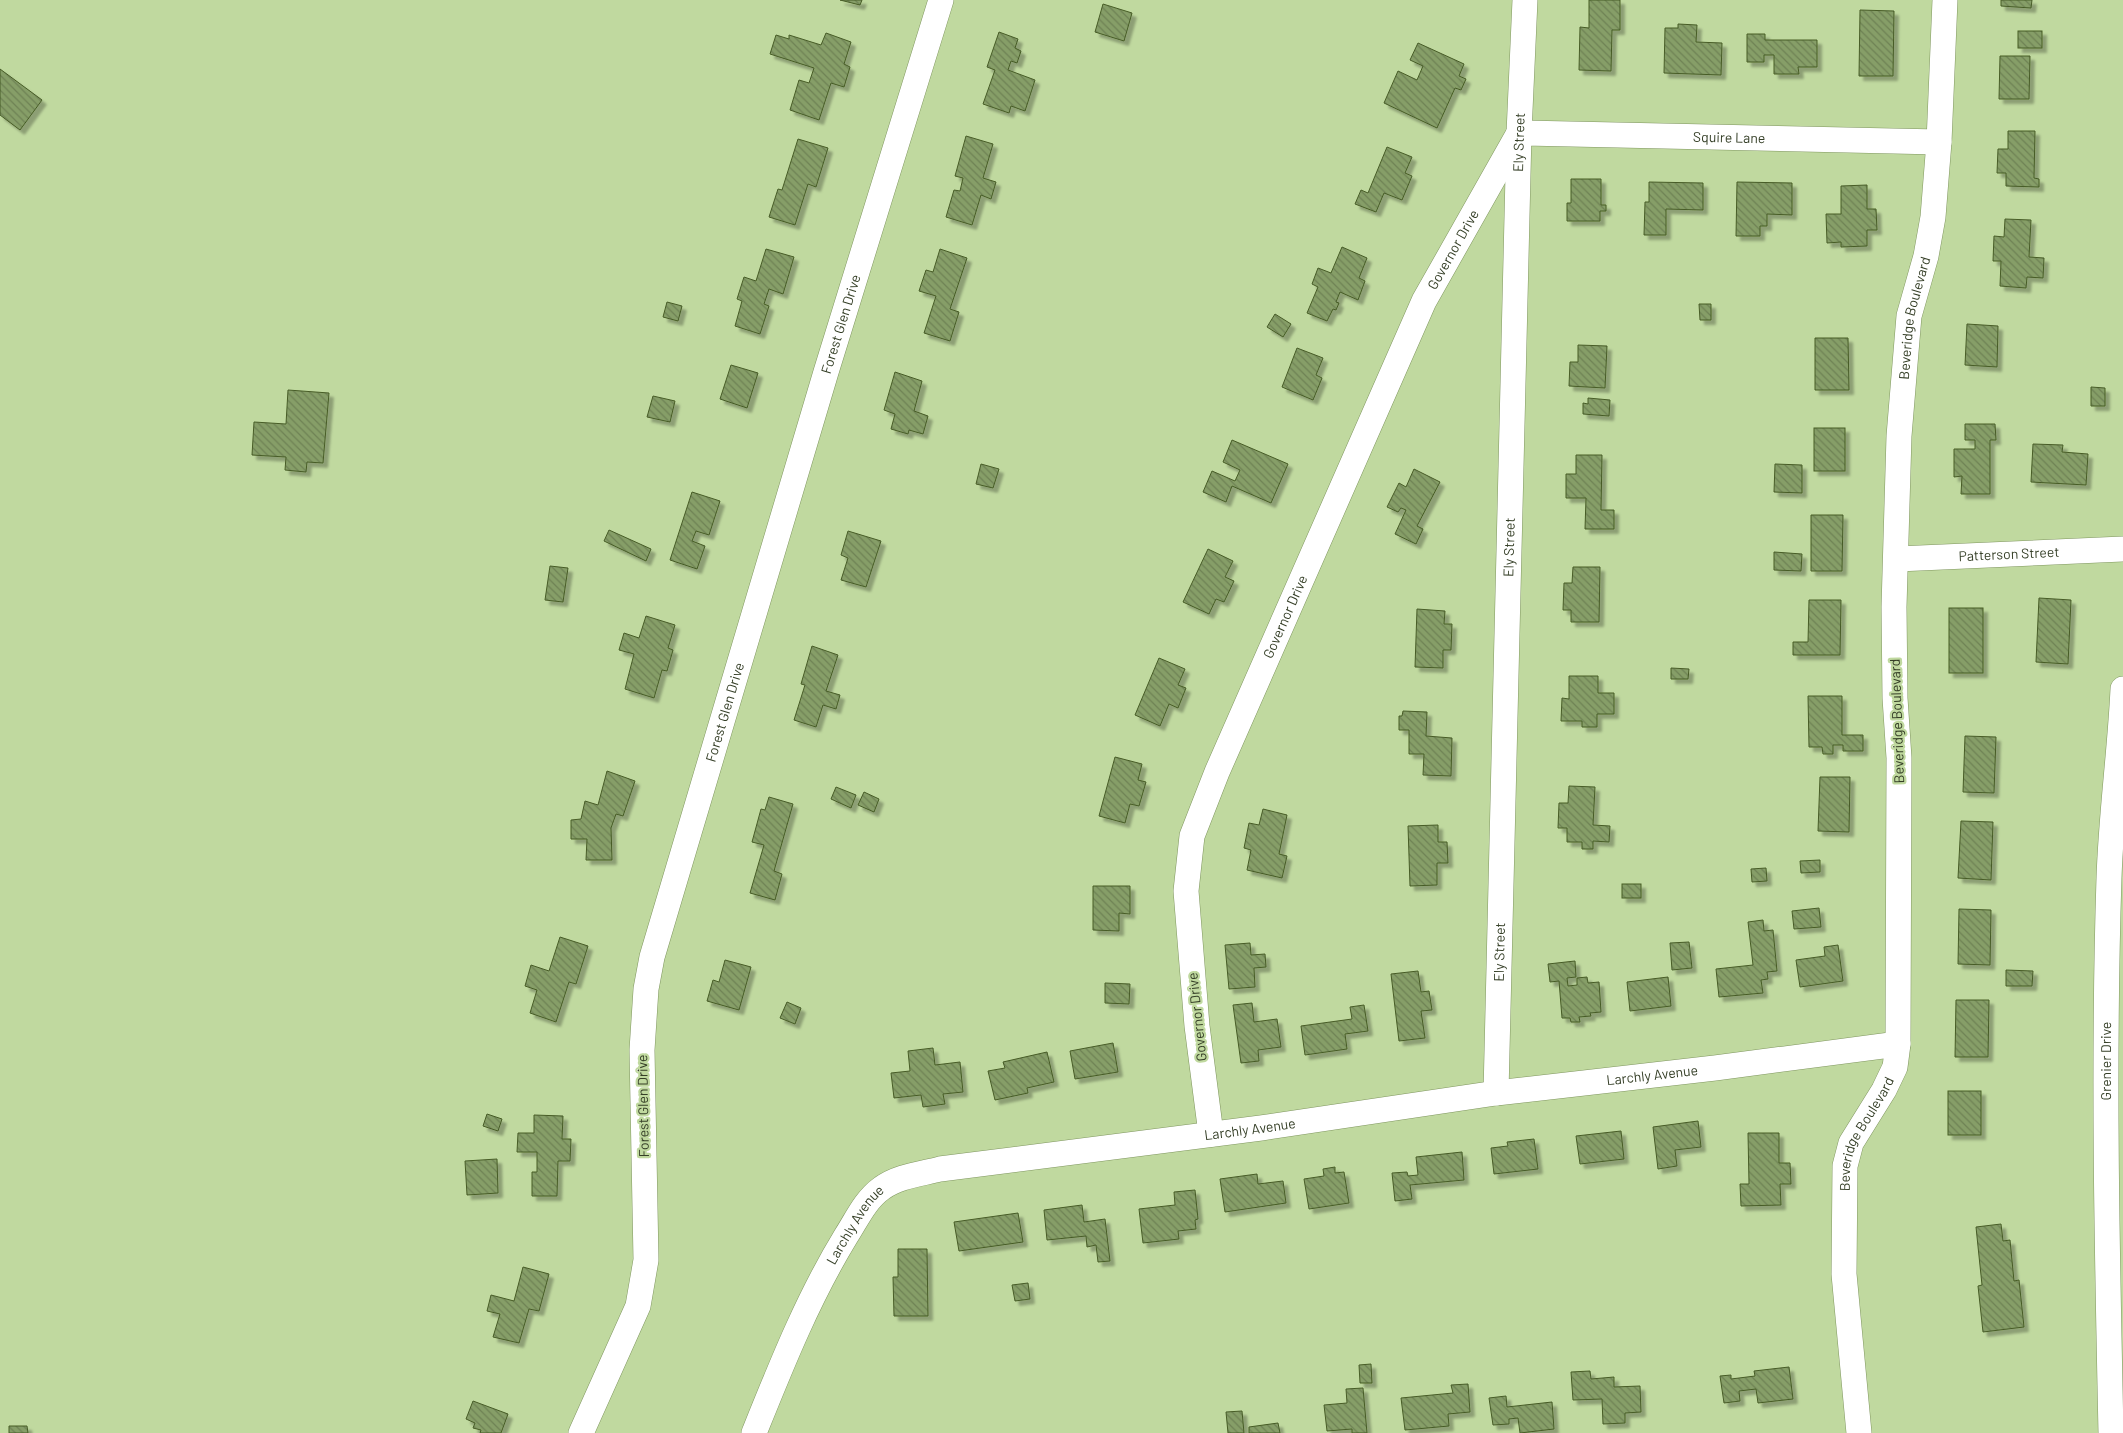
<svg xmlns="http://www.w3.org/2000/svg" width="2123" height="1433" font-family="Barlow,sans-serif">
	<defs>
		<pattern id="building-back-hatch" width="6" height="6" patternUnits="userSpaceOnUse" patternTransform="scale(1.25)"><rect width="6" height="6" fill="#869e67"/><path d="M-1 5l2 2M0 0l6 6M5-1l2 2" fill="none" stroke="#6e8255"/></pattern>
		<filter id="shadow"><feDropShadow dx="4.5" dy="4.5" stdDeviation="1" flood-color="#0004"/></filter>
	</defs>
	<rect width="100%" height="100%" fill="#c0d99f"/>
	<g fill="url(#building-back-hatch)" stroke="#475c27" filter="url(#shadow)">
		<polygon points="840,0 862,0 860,5"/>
		<polygon points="1589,0 1620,0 1620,30 1612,30 1611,71 1579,70 1580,27 1589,28"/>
		<polygon points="2001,0 2032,0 2031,8 2001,6"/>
		<polygon points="1103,4 1132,13 1124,41 1095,32"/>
		<polygon points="1860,10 1894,11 1893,76 1859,76"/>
		<polygon points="1678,24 1697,25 1696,42 1722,43 1721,75 1664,73 1665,28 1678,28"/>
		<rect x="2018" y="31" width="24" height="17"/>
		<polygon points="999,32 1018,39 1015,48 1021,51 1017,63 1011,61 1008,70 1035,80 1025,111 1011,106 1009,113 983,104 995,70 987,67"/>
		<polygon points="826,33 851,42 844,64 850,67 844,87 831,83 819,120 790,110 799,80 809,83 814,68 770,54 776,35 789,39 789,35 821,45"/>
		<polygon points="1747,34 1765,34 1765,40 1817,40 1817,67 1798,67 1799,74 1774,74 1774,55 1764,55 1764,62 1747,62"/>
		<polygon points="1418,43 1464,64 1459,76 1466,79 1461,90 1455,88 1437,128 1384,103 1398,71 1417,80 1423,66 1410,60"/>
		<polygon points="2000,56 2030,56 2029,99 1999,99"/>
		<polygon points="0,69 42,100 20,130 0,115"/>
		<polygon points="2008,131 2035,131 2034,178 2039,179 2039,187 2006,186 2006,173 1997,173 1998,149 2008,149"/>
		<polygon points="966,136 993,144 983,178 996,182 991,199 981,195 972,225 946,217 954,190 960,191 963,178 955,176"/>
		<polygon points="798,139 828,148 816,187 808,184 795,225 769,217 778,189 782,190"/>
		<polygon points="1387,147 1412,157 1405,173 1412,176 1402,200 1384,193 1376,212 1355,204 1361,190 1368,193"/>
		<polygon points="1571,179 1601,179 1601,205 1606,205 1606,211 1600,211 1600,221 1567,221 1567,203 1571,203"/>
		<polygon points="1649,182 1703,183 1703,210 1666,209 1666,235 1644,235 1645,202 1649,202"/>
		<polygon points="1737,182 1792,183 1792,215 1767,214 1767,226 1760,226 1760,236 1736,236"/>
		<polygon points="1867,185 1867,209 1876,209 1877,230 1867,230 1867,246 1841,247 1841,242 1827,243 1826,214 1841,214 1841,186"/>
		<polygon points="2005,219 2031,220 2029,257 2044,258 2043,278 2027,277 2026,288 2000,286 2001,261 1993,261 1994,236 2004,237"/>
		<polygon points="1342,247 1367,258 1359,278 1365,281 1358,300 1340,292 1336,302 1339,303 1336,310 1333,309 1327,321 1307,313 1318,287 1312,284 1318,268 1331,273"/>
		<polygon points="766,249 794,257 783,294 769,289 764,304 769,306 760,334 735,326 742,301 737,299 744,277 756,281"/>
		<polygon points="940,249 967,258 950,309 959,312 950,341 924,333 936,296 919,291 926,270 933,272"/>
		<polygon points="667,302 682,306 678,321 663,317"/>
		<polygon points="1699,304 1711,304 1711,320 1700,320"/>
		<polygon points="1275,314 1291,324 1283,337 1267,327"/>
		<polygon points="1967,324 1998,326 1997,367 1965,365"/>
		<polygon points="1815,338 1848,338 1849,390 1815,390"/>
		<polygon points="1578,345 1607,346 1605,388 1569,386 1570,362 1578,362"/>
		<polygon points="1297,348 1323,358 1316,375 1322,378 1313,400 1282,387"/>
		<polygon points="731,365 758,373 747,408 720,399"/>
		<polygon points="895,372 922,381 914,411 928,416 923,434 909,430 908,434 891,429 895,414 884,410"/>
		<polygon points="2091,387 2105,388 2105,406 2091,406"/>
		<polygon points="288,390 329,393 323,463 307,462 306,472 285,470 286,457 252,455 254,422 286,424"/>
		<polygon points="653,396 675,401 670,422 647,417"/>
		<polygon points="1588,398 1610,400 1609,416 1583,414 1583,403 1588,404"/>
		<polygon points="1965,424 1995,424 1996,440 1990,440 1990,494 1961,494 1962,476 1954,477 1954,449 1975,449 1975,440 1965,440"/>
		<rect x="1814" y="428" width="31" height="43"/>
		<polygon points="1232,440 1288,464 1271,503 1232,486 1226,502 1203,492 1212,471 1235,481 1240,470 1223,462"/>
		<polygon points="2033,444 2063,445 2062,452 2088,454 2086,485 2031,482"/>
		<polygon points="1576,455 1602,455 1601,510 1614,510 1614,529 1585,529 1586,498 1566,498 1566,474 1576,474"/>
		<polygon points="981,464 999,469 993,488 976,484"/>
		<polygon points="1775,464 1802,465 1802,493 1774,492"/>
		<polygon points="1414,469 1440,482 1417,526 1423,529 1416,544 1395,534 1406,510 1401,508 1398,512 1387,507 1399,483 1406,487"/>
		<polygon points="692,492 720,501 709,535 696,531 692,541 705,546 697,569 670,560"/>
		<polygon points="1811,515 1843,515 1842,571 1811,571"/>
		<polygon points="609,530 651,549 646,561 604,541"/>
		<polygon points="848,531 881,541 866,587 841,580 848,558 841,555"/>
		<polygon points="1208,549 1233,561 1225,577 1234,581 1224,602 1216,599 1209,614 1183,602"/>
		<polygon points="1774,552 1802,554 1801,571 1774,570"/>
		<polygon points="550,566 568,568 563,602 545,600"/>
		<polygon points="1573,567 1600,567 1599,622 1571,622 1571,610 1563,610 1564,583 1572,583"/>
		<polygon points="2039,598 2071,600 2068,664 2036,662"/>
		<polygon points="1809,600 1841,600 1840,655 1793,655 1793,642 1808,642"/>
		<rect x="1949" y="608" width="34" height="65"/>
		<polygon points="1417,609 1445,611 1444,624 1452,624 1451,650 1443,650 1443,668 1415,667"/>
		<polygon points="646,616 675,625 668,648 673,650 667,671 662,670 654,698 625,689 634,654 619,650 624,633 639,638"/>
		<polygon points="812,646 838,655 826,691 840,695 836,709 823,705 816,727 794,720 805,685 801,684"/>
		<polygon points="1159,658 1185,669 1178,685 1186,688 1178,708 1169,704 1160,726 1135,715"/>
		<polygon points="1671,668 1689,669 1688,679 1671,679"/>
		<polygon points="1569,676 1598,676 1598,693 1614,693 1614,714 1597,714 1597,727 1582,727 1582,721 1561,721 1562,698 1569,699"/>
		<polygon points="1808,696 1842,696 1842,735 1863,735 1863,751 1843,751 1843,745 1833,745 1833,754 1823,754 1822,747 1809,747"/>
		<polygon points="1403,711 1427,712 1426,736 1452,738 1451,776 1423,775 1424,754 1409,754 1409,730 1399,730 1399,716 1402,716"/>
		<polygon points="1965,736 1996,737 1994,793 1963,792"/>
		<polygon points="1115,757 1142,764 1138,780 1146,782 1139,806 1130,804 1125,823 1099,816"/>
		<polygon points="607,771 635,781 623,816 616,814 611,828 612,860 586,860 587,839 571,839 571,820 581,819 585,801 598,805"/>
		<polygon points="1820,777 1850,777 1849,832 1818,831"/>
		<polygon points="1569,786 1595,787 1593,825 1610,826 1609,842 1593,841 1593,849 1582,849 1582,842 1567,842 1567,828 1558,828 1559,803 1568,803"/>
		<polygon points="836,787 856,795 851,808 831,799"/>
		<polygon points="864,792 879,799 874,812 858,805"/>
		<polygon points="769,797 793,804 774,871 782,874 775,900 750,893 764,845 752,842 761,809 765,810"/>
		<polygon points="1263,809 1287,815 1279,854 1287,856 1282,878 1247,870 1251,850 1244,848 1249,823 1259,825"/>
		<polygon points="1961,821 1993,822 1991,880 1958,878"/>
		<polygon points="1438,825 1438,842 1447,842 1448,863 1437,863 1437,885 1410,886 1408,826"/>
		<polygon points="1820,860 1820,872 1801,873 1800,861"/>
		<polygon points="1766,868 1767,881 1752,882 1751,869"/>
		<rect x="1622" y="884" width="19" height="14"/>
		<polygon points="1093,886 1130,886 1130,914 1119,913 1119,931 1093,930"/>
		<polygon points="1819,908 1821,927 1794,929 1792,911"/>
		<polygon points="1959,909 1991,910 1990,965 1958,964"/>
		<polygon points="1763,920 1764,931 1773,930 1777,971 1767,972 1768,979 1761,980 1763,993 1719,997 1716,969 1753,965 1748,922"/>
		<polygon points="560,937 588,946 576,984 569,982 556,1022 530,1013 537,990 525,986 531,965 549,971"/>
		<polygon points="1689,942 1692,968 1672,970 1670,943"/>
		<polygon points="1250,943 1251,955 1265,954 1266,967 1254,968 1255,987 1229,989 1225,945"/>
		<polygon points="1838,945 1843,981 1800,987 1796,960 1825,956 1824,947"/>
		<polygon points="725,960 751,967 739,1010 707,1001 713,980 719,982"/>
		<polygon points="1575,961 1576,977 1567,978 1568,986 1577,985 1577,978 1587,977 1588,983 1599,982 1601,1012 1590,1013 1591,1016 1579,1017 1580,1022 1571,1022 1570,1018 1562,1018 1559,981 1550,982 1548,964"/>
		<polygon points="2006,970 2033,971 2032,986 2006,986"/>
		<polygon points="1418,971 1421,992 1429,991 1432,1010 1421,1011 1425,1038 1399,1041 1391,974"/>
		<polygon points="1668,977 1671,1006 1630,1011 1627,982"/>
		<polygon points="1105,983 1130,984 1129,1004 1105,1003"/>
		<polygon points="1956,1000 1989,1000 1988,1057 1955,1057"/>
		<polygon points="787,1002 801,1008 795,1024 780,1018"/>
		<polygon points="1252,1003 1254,1022 1277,1019 1281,1047 1258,1050 1259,1061 1241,1063 1233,1005"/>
		<polygon points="1364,1005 1368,1031 1345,1034 1347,1049 1305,1055 1301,1026 1352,1019 1350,1007"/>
		<polygon points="1113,1043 1118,1072 1075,1079 1070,1051"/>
		<polygon points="933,1048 935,1065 960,1062 963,1092 943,1094 945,1104 923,1107 921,1095 894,1098 891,1073 910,1071 908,1051"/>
		<polygon points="1047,1052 1054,1082 1027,1088 1028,1093 995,1100 988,1071 1005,1068 1003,1062"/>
		<rect x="1948" y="1091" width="33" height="44"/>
		<polygon points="487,1114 502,1119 498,1131 483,1126"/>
		<polygon points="534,1115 563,1116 562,1139 571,1139 570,1161 558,1161 557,1196 532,1196 532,1172 537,1172 537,1152 517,1152 518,1133 534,1133"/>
		<polygon points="1698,1121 1701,1147 1675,1150 1677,1166 1658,1169 1653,1127"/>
		<polygon points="1621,1131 1624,1159 1580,1164 1576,1136"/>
		<polygon points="1748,1133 1779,1133 1779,1163 1790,1163 1791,1184 1780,1184 1781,1205 1741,1206 1740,1184 1749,1184"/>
		<polygon points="1534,1139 1538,1169 1494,1174 1491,1148 1508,1146 1507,1142"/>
		<polygon points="1462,1152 1464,1180 1410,1185 1412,1199 1395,1201 1392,1173 1407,1172 1408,1176 1418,1175 1416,1157"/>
		<polygon points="497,1159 498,1193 467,1195 465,1161"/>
		<polygon points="1335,1167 1335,1173 1344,1172 1349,1203 1309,1209 1304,1179 1324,1176 1323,1169"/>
		<polygon points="1257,1174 1258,1184 1283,1181 1286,1203 1225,1212 1220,1179"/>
		<polygon points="1195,1190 1198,1219 1195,1220 1196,1229 1178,1231 1179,1239 1143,1243 1139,1209 1175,1205 1174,1192"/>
		<polygon points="1082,1205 1084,1222 1105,1219 1110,1261 1098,1262 1096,1245 1087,1247 1086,1236 1047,1240 1044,1210"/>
		<polygon points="1018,1213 1023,1242 959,1251 954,1222"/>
		<polygon points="2001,1224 2003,1241 2010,1240 2014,1281 2019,1280 2024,1327 1983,1332 1978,1286 1982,1285 1976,1227"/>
		<polygon points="898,1249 927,1249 928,1316 894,1316 893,1277 898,1277"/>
		<polygon points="523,1267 549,1274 539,1311 529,1309 519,1343 493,1337 500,1314 487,1311 491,1295 514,1301"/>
		<polygon points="1028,1283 1030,1299 1015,1301 1012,1285"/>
		<polygon points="1371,1364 1372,1383 1360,1383 1359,1365"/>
		<polygon points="1789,1367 1793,1399 1758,1403 1756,1389 1739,1391 1740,1401 1724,1403 1720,1376 1731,1375 1731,1379 1755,1376 1754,1371"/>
		<polygon points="1590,1371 1591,1379 1614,1377 1614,1387 1640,1386 1641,1412 1625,1413 1625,1423 1603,1424 1602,1399 1573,1400 1571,1372"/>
		<polygon points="1468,1384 1470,1412 1448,1414 1449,1426 1405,1430 1401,1398 1453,1393 1451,1385"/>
		<polygon points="1363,1388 1367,1433 1352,1433 1352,1429 1327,1431 1324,1405 1347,1403 1346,1389"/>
		<polygon points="1506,1396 1507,1407 1552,1402 1554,1429 1520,1433 1518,1418 1509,1419 1509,1424 1493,1425 1489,1398"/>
		<polygon points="473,1401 508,1414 501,1433 480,1433 481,1430 473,1428 475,1423 466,1419"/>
		<polygon points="1242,1411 1244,1433 1228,1433 1226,1412"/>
		<polygon points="1278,1423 1280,1433 1249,1433 1249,1427"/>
		<polygon points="9,1426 27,1426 28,1433 9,1433"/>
	</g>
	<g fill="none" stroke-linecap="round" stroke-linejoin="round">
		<g stroke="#7f965f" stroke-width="26">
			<g id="minor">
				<path id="s1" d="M1897,559L2123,549"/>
				<path id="s2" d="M1496,1093L1519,133L1525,0"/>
				<path id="s3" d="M1211,1134L1197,1026L1186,891L1192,836L1217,772L1424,301L1519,133L1939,142"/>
				<path id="s4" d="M581,1433L638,1306L646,1260L642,1050L646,989L652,957L826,372L941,0"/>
				<path id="s5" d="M754,1433C781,1366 808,1298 846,1236C857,1219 865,1200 882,1188C898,1176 921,1174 940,1169L1261,1128L1496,1093L1715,1068L1898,1044"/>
				<path id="s6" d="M1859,1433L1844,1274L1845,1166L1851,1143L1884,1090L1895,1067L1898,1044L1899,758L1895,698L1894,607L1899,436L1909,316L1926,256L1933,217L1939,142L1945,0"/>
				<path id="s7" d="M2111,1433C2107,1248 2103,1063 2109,878C2111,815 2120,752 2123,689"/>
			</g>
		</g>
		<use href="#minor" stroke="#fff" stroke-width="25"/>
	</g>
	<g text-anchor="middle" stroke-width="4.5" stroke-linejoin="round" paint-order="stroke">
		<g font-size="14" fill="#353f27" stroke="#c0d99f">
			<text dy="5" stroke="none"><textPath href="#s3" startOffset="1286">Squire Lane</textPath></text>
			<text dy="5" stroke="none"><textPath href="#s2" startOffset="951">Ely Street</textPath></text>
			<text dy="5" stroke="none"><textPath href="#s3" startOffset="942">Governor Drive</textPath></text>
			<text dy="5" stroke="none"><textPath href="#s6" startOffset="1130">Beveridge Boulevard</textPath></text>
			<text dy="5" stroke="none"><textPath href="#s4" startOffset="1150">Forest Glen Drive</textPath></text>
			<text dy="5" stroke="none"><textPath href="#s2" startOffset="546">Ely Street</textPath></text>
			<text dy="5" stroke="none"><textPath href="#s1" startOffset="112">Patterson Street</textPath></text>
			<text dy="5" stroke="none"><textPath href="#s3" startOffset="538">Governor Drive</textPath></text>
			<text dy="5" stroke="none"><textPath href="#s4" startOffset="745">Forest Glen Drive</textPath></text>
			<text transform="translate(1897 721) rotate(-92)" y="5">Beveridge Boulevard</text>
			<text dy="5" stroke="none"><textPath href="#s2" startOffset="141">Ely Street</textPath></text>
			<text transform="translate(1197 1017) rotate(-96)" y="5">Governor Drive</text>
			<text dy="5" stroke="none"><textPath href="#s7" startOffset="372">Grenier Drive</textPath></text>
			<text dy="5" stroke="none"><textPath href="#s5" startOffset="1058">Larchly Avenue</textPath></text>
			<text transform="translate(643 1106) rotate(-91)" y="5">Forest Glen Drive</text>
			<text dy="5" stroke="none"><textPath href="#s5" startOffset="652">Larchly Avenue</textPath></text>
			<text dy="5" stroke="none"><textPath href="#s6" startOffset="305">Beveridge Boulevard</textPath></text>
			<text dy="5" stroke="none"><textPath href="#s5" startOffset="232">Larchly Avenue</textPath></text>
		</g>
	</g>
</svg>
